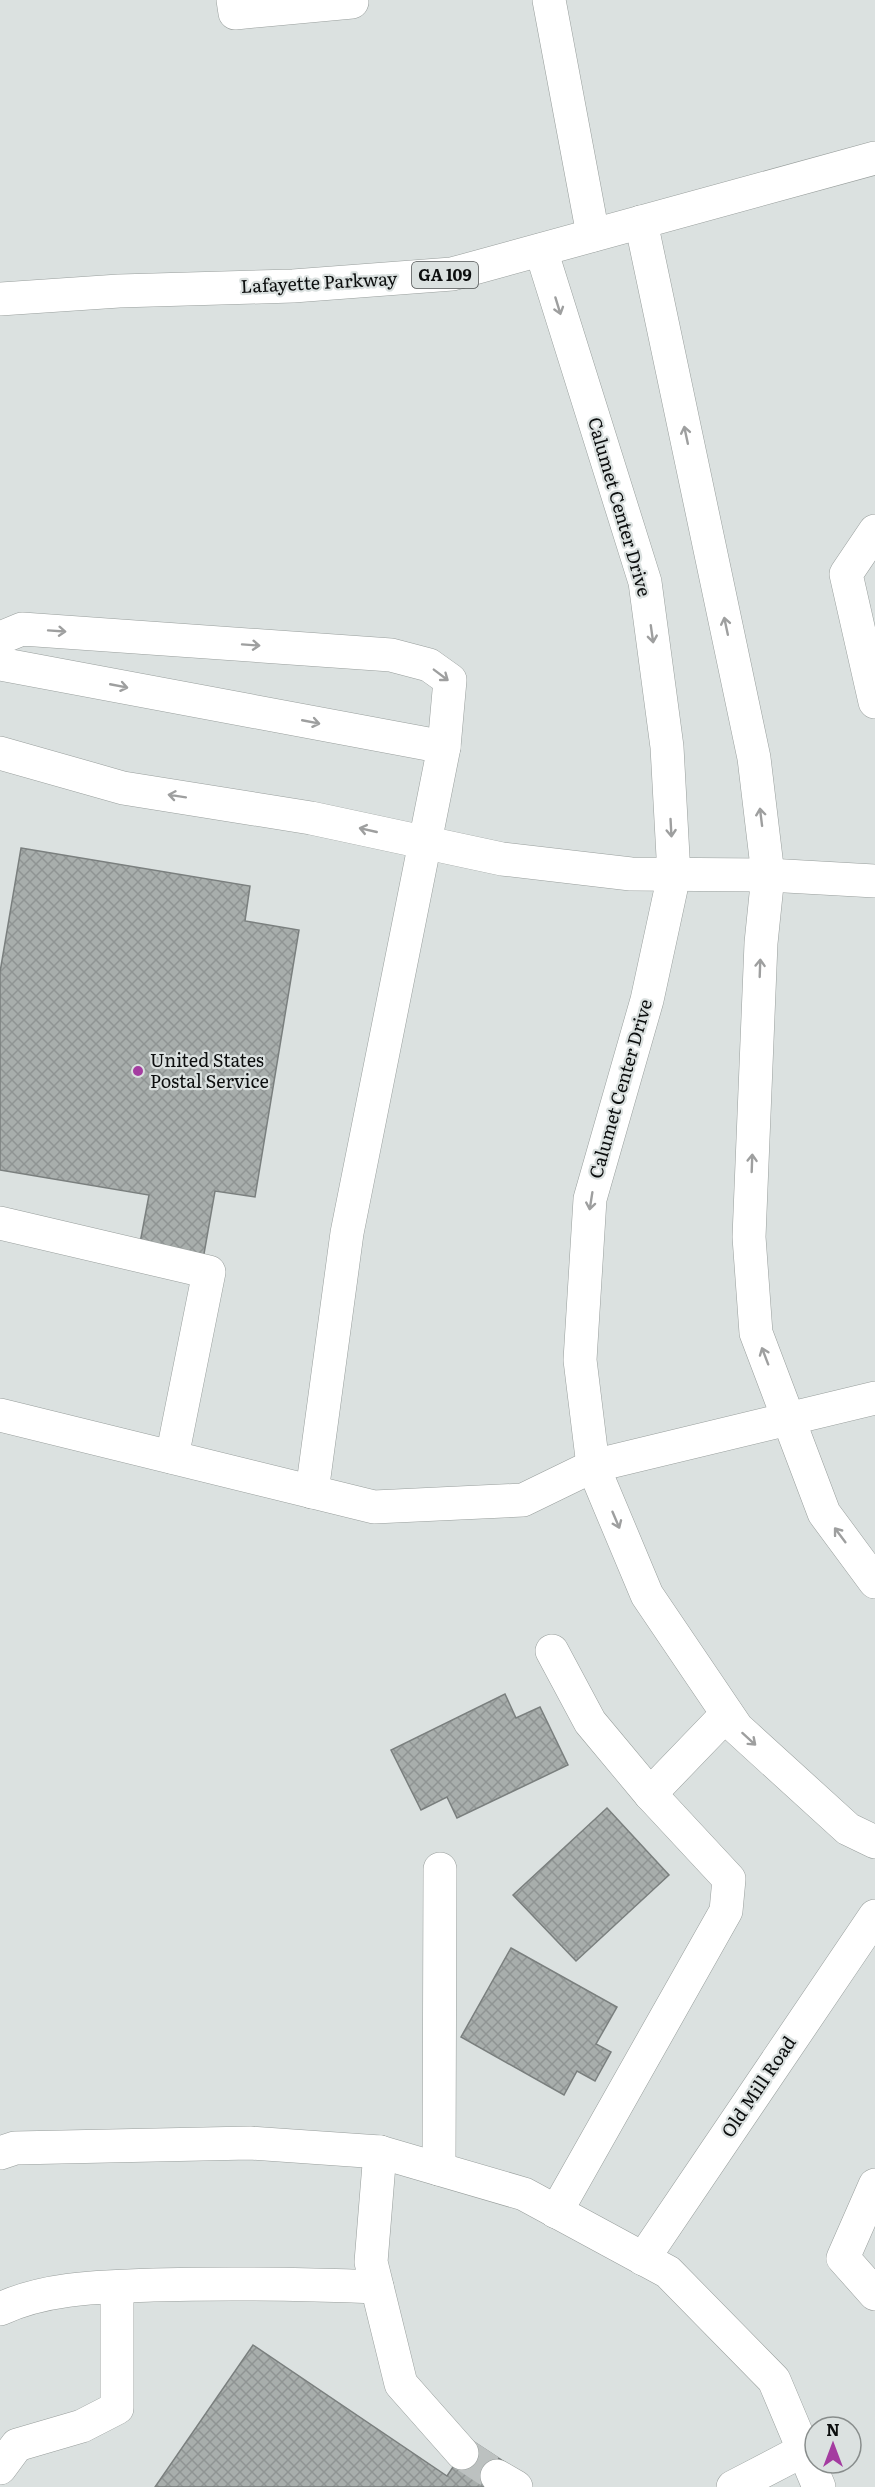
<svg xmlns="http://www.w3.org/2000/svg" width="875" height="2487" font-family="Literata,serif">
	<defs>
		<pattern id="building-cross-hatch" width="8" height="8" patternUnits="userSpaceOnUse" patternTransform="scale(1.5)"><rect width="8" height="8" fill="#a8aeac"/><path d="M0 0l8 8M0 8l8-8" fill="none" stroke="#8f9493"/></pattern>
	</defs>
	<rect width="100%" height="100%" fill="#dbe1e0"/>
	<g fill="url(#building-cross-hatch)" stroke="#7a7f7e" stroke-width="1.5">
		<polygon points="21,848 250,886 245,921 299,930 255,1197 215,1191 204,1254 140,1243 149,1195 0,1170 0,972"/>
		<polygon points="505,1694 516,1718 540,1707 568,1765 457,1818 447,1797 421,1810 391,1750"/>
		<polygon points="607,1808 669,1875 576,1961 513,1895"/>
		<polygon points="511,1948 617,2007 596,2044 611,2052 595,2081 577,2071 564,2095 461,2037"/>
		<polygon points="253,2345 447,2476 471,2440 506,2463 490,2487 155,2487"/>
	</g>
	<g fill="none" stroke-linecap="round" stroke-linejoin="round">
		<polyline stroke="#bcc1c0" stroke-width="33" stroke-dasharray="33 16" stroke-linecap="butt" points="462,2453 497,2476"/>
		<g stroke="#989e9c" stroke-width="34">
			<g id="minor">
				<polyline points="233,0 235,13 352,2 351,0"/>
				<polyline points="549,0 593,235"/>
				<polyline points="641,222 754,758 768,875 761,943 749,1237 756,1333 824,1513 875,1582"/>
				<polyline points="541,250 645,582 667,747 674,875 647,1000 590,1199 580,1360 593,1466 647,1595 737,1728 848,1829 875,1842"/>
				<polyline points="875,531 846,574 875,702"/>
				<polyline points="0,638 22,629 391,655 429,665 450,680 444,747 347,1233 312,1492"/>
				<polyline points="0,664 444,747"/>
				<polyline points="0,753 123,788 311,818 502,859 631,874 768,875 875,881"/>
				<polyline points="0,1223 209,1272 172,1457"/>
				<polyline points="0,1415 374,1507 523,1500 593,1466 875,1398"/>
				<polyline points="552,1651 590,1722 650,1794 729,1879 726,1911 556,2212"/>
				<polyline points="650,1794 727,1714"/>
				<polyline points="380,2152 371,2262 401,2384 462,2453"/>
				<polyline points="0,2153 15,2148 250,2143 380,2152 524,2194 668,2272 774,2380 819,2487"/>
				<polyline points="439,2169 440,1869"/>
				<polyline points="875,2185 843,2258 875,2294"/>
				<polyline points="643,2259 875,1916"/>
				<path d="M0,2309C47,2287 101,2287 153,2285C228,2283 302,2284 377,2287"/>
				<polyline points="0,2468 17,2445 82,2426 117,2408 117,2287"/>
				<polyline points="497,2476 516,2487"/>
				<polyline points="733,2487 804,2450"/>
			</g>
		</g>
		<g stroke="#989e9c" stroke-width="34">
			<polyline id="highway" points="0,299 119,291 293,286 452,274 875,158"/>
		</g>
		<use href="#minor" stroke="#fff" stroke-width="33"/>
		<use href="#highway" stroke="#fff" stroke-width="33"/>
	</g>
	<defs><path id="oneway-shaft" d="M-6 0H5M1.5-3L5.5 0L1.5 3" fill="none" stroke-width="1.6" stroke-linecap="round" stroke-linejoin="round" transform="scale(1.5)"/></defs>
	<g stroke="#9e9f9f">
		<use href="#oneway-shaft" transform="translate(558 306) rotate(73)"/>
		<use href="#oneway-shaft" transform="translate(686 435) rotate(-102)"/>
		<use href="#oneway-shaft" transform="translate(726 626) rotate(-102)"/>
		<use href="#oneway-shaft" transform="translate(57 631) rotate(4)"/>
		<use href="#oneway-shaft" transform="translate(652 634) rotate(82)"/>
		<use href="#oneway-shaft" transform="translate(251 645) rotate(4)"/>
		<use href="#oneway-shaft" transform="translate(441 675) rotate(37)"/>
		<use href="#oneway-shaft" transform="translate(119 686) rotate(11)"/>
		<use href="#oneway-shaft" transform="translate(311 722) rotate(11)"/>
		<use href="#oneway-shaft" transform="translate(177 796) rotate(-171)"/>
		<use href="#oneway-shaft" transform="translate(761 817) rotate(-97)"/>
		<use href="#oneway-shaft" transform="translate(671 828) rotate(87)"/>
		<use href="#oneway-shaft" transform="translate(368 830) rotate(-167)"/>
		<use href="#oneway-shaft" transform="translate(760 968) rotate(-88)"/>
		<use href="#oneway-shaft" transform="translate(752 1163) rotate(-88)"/>
		<use href="#oneway-shaft" transform="translate(591 1201) rotate(99)"/>
		<use href="#oneway-shaft" transform="translate(765 1356) rotate(-111)"/>
		<use href="#oneway-shaft" transform="translate(616 1520) rotate(67)"/>
		<use href="#oneway-shaft" transform="translate(840 1535) rotate(-127)"/>
		<use href="#oneway-shaft" transform="translate(749 1739) rotate(42)"/>
	</g>
	<circle fill="#a43ca0" stroke="#dbe1e0" stroke-width="2" cx="138" cy="1071" r="6"/>
	<g text-anchor="middle" stroke-width="4.5" stroke-linejoin="round" paint-order="stroke">
		<rect fill="#dbe1e0" stroke="#4a4d4d" stroke-width="1.5" x="412" y="262" width="66" height="26" rx="4.5"/>
		<g font-size="16" font-weight="bold" fill="#0c0e0e">
			<text x="445" y="281">GA 109</text>
		</g>
		<g font-size="18" fill="#0c0e0e" stroke="#dbe1e0">
			<text transform="translate(319 283) rotate(-3)" y="6">Lafayette Parkway</text>
			<text transform="translate(619 507) rotate(74)" y="6">Calumet Center Drive</text>
			<text transform="translate(621 1089) rotate(-74)" y="6">Calumet Center Drive</text>
			<text transform="translate(759 2087) rotate(-56)" y="6">Old Mill Road</text>
		</g>
		<g font-size="18" fill="#0c0e0e" stroke="#dbe1e0" text-anchor="start">
			<text x="150" y="1067">United States<tspan x="150" dy="21">Postal Service</tspan></text>
		</g>
	</g>
	<g transform="translate(833 2445)"><circle r="28" fill="#dbe1e0" stroke="#888d8c" stroke-width="1.5"/>
	<path d="M0-4.5L10 22L0 15L-10 22Z" fill="#a43ca0"/>
	<text y="-9" font-size="16" font-weight="bold" text-anchor="middle" fill="#0c0e0e">N</text>
	</g>
</svg>
